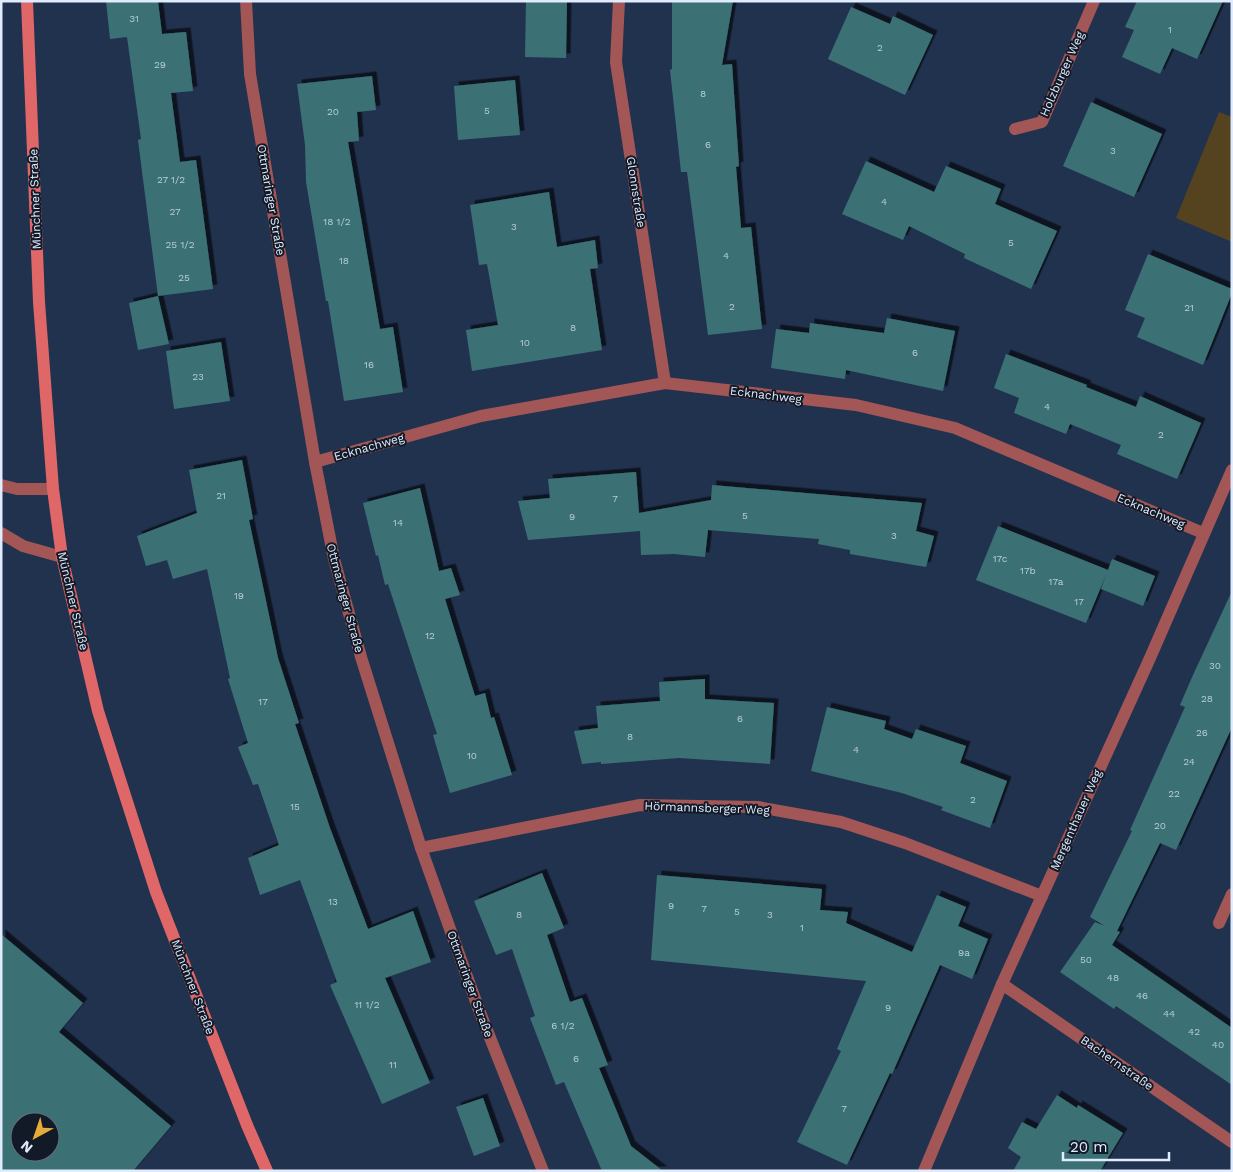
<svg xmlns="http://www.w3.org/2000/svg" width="1233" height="1172" font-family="'Work Sans',sans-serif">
	<defs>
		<filter id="shadow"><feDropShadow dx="4.5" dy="-4.5" stdDeviation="0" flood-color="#0009"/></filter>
	</defs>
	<rect width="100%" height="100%" fill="#21324f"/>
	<polygon fill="#55421f" points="1219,112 1232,117 1232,242 1176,218"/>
	<g fill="#3b7175" fill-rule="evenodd" filter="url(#shadow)">
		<polygon points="106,1 158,1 162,34 186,32 193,91 171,93 180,162 196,160 213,289 158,296 138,140 141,139 127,37 110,39"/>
		<polygon points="526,1 567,1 566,58 525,57"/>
		<polygon points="672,1 733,1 722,65 732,64 739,166 736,167 741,228 751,227 762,329 708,335 687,172 681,172 670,70 672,69"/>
		<polygon points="1137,1 1223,1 1197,59 1172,48 1160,74 1122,57 1134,30 1125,27"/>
		<polygon points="851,7 890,24 893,16 933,35 905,95 828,59"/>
		<polygon points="372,76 376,110 357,112 359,141 348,142 380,329 393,327 403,392 344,401 328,301 326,301 306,182 305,145 297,84"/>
		<polygon points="515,80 520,135 458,140 454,86"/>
		<polygon points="1091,102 1162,134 1134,197 1063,166"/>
		<polygon points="866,161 934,192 946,166 1001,189 995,204 1057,231 1031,289 964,258 965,254 909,226 903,240 842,214"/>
		<polygon points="549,192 557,247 595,240 598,268 590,269 602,350 472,371 466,330 498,325 487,264 479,265 470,205"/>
		<polygon points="1148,254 1232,289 1232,293 1203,365 1137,337 1145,318 1125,310"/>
		<polygon points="158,296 169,344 138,350 129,303"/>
		<polygon points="887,318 955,331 943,391 846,370 845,379 771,368 776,329 809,333 810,323 884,333"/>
		<polygon points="221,342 230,401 174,409 166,351"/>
		<polygon points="1006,354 1087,385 1086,387 1136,407 1140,396 1201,423 1177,479 1117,454 1121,445 1070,424 1066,434 1014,413 1019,398 994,388"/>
		<polygon points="242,460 253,519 249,520 278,658 299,723 295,724 330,828 368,929 413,911 431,962 385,978 430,1083 382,1104 330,985 337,982 300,880 260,895 248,858 279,845 258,784 253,785 238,747 248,743 228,679 230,678 207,569 173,579 167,560 146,566 137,536 197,513 189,470"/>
		<polygon points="636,472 639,513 711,500 712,485 922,503 916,531 934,536 926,567 850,554 850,550 818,544 819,539 708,530 705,557 674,554 641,555 640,531 528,540 518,501 550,498 548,479"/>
		<polygon points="420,488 439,571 451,568 460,595 445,599 475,696 485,693 491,718 494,717 512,775 450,793 433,735 437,734 388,584 385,585 378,555 376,556 363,503"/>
		<polygon points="998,526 1108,570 1112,559 1155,576 1143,606 1101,589 1106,575 1086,623 976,580"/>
		<polygon points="1232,591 1232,727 1176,850 1160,843 1117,931 1120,932 1112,945 1232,1028 1232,1085 1116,1006 1114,1009 1060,972 1095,922 1105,926 1090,917 1132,831 1130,830 1185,707 1180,705 1193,675"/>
		<polygon points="705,679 705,699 774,703 770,764 679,758 601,764 601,762 582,764 574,731 598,728 596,706 660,701 659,682"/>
		<polygon points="827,707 886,721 884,729 912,739 916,729 966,746 960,763 1007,781 990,828 941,810 943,807 902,793 811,771"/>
		<polygon points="542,873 564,928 547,935 570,1002 582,998 608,1065 599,1068 631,1146 663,1171 602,1171 564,1082 556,1085 530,1018 535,1016 512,949 496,955 474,901"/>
		<polygon points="657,875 822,889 820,910 848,912 846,923 912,952 937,895 966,907 958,926 988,939 972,979 940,965 892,1074 890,1073 847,1165 797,1142 841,1051 837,1049 866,981 651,960"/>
		<path d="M1,934L83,1003L59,1032L171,1126L133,1171H1ZM20,1122H50V1152H20Z"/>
		<polygon points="1057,1095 1077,1108 1078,1105 1123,1133 1100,1171 1013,1171 1021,1157 1008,1148 1022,1122 1036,1129"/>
		<polygon points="483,1098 500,1146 474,1156 456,1107"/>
	</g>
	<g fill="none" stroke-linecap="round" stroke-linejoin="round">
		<g stroke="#a25655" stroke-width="12">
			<polyline points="246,1 250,74 315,462 334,559 361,657 421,848 479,1010 543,1171"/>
			<polyline points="619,1 616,62 665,383"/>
			<polyline points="1015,129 1042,122 1094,1"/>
			<polyline points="315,462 481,416 665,383 856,405 955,428 1203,533"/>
			<polyline points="1,485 17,489 53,489"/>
			<polyline points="1,533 23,546 62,557"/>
			<polyline points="421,848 640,805 758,807 841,822 905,843 1042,896"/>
			<polyline points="1219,923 1232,894"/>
			<polyline points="1002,984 1232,1142"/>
			<polyline points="924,1171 1002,984 1150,658 1232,470"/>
		</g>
		<polyline stroke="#e06768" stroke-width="12" points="27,1 39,302 53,489 62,557 98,711 156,892 247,1125 267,1171"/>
	</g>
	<g text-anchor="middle" stroke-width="4" stroke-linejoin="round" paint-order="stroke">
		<g font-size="10" fill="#b7ccdc">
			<text x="134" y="22">31</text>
			<text x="1170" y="33">1</text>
			<text x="880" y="51">2</text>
			<text x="160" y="68">29</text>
			<text x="703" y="97">8</text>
			<text x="487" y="114">5</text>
			<text x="333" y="115">20</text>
			<text x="708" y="148">6</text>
			<text x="1113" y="154">3</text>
			<text x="171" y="183">27 1/2</text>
			<text x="884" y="205">4</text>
			<text x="175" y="215">27</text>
			<text x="337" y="225">18 1/2</text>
			<text x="514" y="230">3</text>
			<text x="1011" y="246">5</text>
			<text x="180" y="248">25 1/2</text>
			<text x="726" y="259">4</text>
			<text x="344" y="264">18</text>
			<text x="184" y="281">25</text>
			<text x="732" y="310">2</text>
			<text x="1189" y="311">21</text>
			<text x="573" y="331">8</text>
			<text x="525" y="346">10</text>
			<text x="915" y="356">6</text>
			<text x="369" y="368">16</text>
			<text x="198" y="380">23</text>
			<text x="1047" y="410">4</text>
			<text x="1161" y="438">2</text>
			<text x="221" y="499">21</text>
			<text x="615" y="502">7</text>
			<text x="745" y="519">5</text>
			<text x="572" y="520">9</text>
			<text x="398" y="526">14</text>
			<text x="894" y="539">3</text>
			<text x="1000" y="562">17c</text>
			<text x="1028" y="574">17b</text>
			<text x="1056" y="585">17a</text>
			<text x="239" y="599">19</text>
			<text x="1079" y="605">17</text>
			<text x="430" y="639">12</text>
			<text x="1215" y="669">30</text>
			<text x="1207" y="702">28</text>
			<text x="263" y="705">17</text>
			<text x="740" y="722">6</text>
			<text x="1202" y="736">26</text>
			<text x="630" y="740">8</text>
			<text x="856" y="753">4</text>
			<text x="472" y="759">10</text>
			<text x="1189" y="765">24</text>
			<text x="1174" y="797">22</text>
			<text x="973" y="803">2</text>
			<text x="295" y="810">15</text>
			<text x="1160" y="829">20</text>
			<text x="333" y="905">13</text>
			<text x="671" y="909">9</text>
			<text x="704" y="912">7</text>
			<text x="737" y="915">5</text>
			<text x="519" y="918">8</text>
			<text x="770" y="918">3</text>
			<text x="802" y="931">1</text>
			<text x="964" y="956">9a</text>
			<text x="1086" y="963">50</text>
			<text x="1113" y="981">48</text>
			<text x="1142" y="999">46</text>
			<text x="367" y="1008">11 1/2</text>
			<text x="888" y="1011">9</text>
			<text x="1169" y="1017">44</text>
			<text x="563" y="1029">6 1/2</text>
			<text x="1194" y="1035">42</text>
			<text x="1218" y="1048">40</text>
			<text x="576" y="1062">6</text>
			<text x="393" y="1068">11</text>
			<text x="844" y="1112">7</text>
		</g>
		<g font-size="12" fill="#e0ebfe" stroke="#121a27">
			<text transform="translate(1062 74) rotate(-66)" y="4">Holzburger Weg</text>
			<text transform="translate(636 192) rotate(81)" y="4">Glonnstraße</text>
			<text transform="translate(35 199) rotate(-92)" y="4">Münchner Straße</text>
			<text transform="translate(271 200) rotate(80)" y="4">Ottmaringer Straße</text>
			<text transform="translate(766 395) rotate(7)" y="4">Ecknachweg</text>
			<text transform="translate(369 447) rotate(-16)" y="4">Ecknachweg</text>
			<text transform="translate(1151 511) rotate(23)" y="4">Ecknachweg</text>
			<text transform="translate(345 598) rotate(75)" y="4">Ottmaringer Straße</text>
			<text transform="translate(73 601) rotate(77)" y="4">Münchner Straße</text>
			<text transform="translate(707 808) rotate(2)" y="4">Hörmannsberger Weg</text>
			<text transform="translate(1076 820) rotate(-66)" y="4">Mergenthauer Weg</text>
			<text transform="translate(470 984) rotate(70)" y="4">Ottmaringer Straße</text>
			<text transform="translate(193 987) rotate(69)" y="4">Münchner Straße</text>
			<text transform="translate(1117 1063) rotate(35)" y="4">Bachernstraße</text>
		</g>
	</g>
	<rect width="1233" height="1172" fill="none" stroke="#e0ebfe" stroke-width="5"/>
	<g transform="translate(35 1137) rotate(220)"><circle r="24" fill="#121a27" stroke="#646e7d"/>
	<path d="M0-4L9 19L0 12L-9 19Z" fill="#e5ad36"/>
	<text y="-8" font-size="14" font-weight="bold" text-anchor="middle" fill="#e0ebfe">N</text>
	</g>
	<path d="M1063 1152v8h106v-8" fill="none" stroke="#e0ebfe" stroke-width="2.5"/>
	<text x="1070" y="1152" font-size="15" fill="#e0ebfe" stroke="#121a27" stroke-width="4" paint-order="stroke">20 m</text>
</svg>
